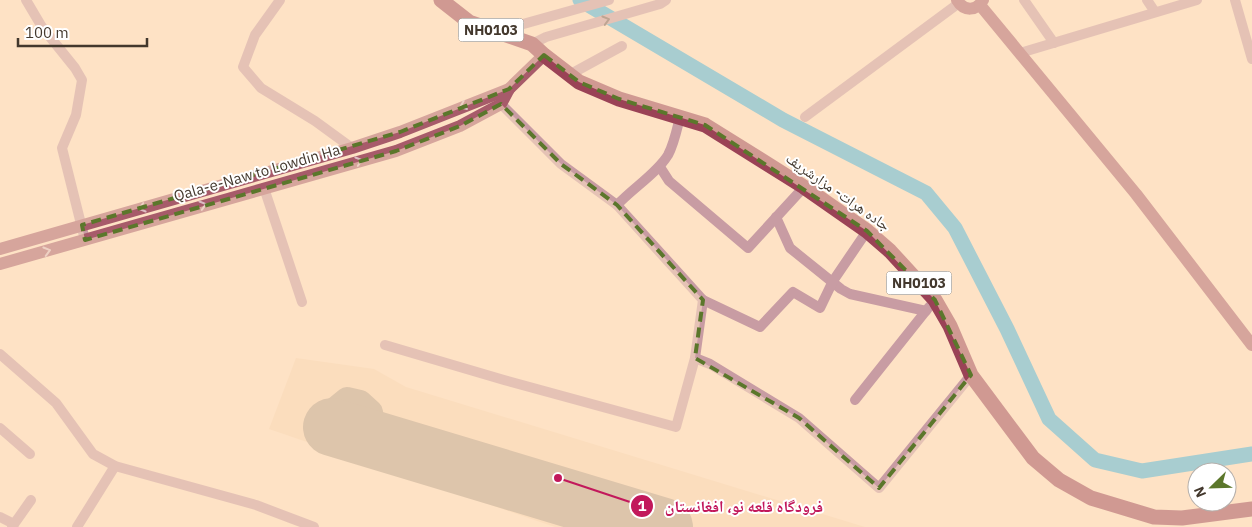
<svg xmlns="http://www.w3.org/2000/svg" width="1252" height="527" font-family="'IBM Plex Sans','Noto Naskh Arabic',sans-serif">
	<rect width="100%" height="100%" fill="#fee2c5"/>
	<polygon fill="#f9d7b4" points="296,358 374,369 406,387 865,527 555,527 269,429"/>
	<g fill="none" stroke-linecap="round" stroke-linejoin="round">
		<polyline stroke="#40b4de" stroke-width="15" points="580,0 783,120 926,193 955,228 1007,329 1049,419 1095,460 1142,471 1252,454"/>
		<polyline stroke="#b7a28c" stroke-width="24" points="332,427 336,408 347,399 360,402 371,412 373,425 369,438"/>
		<polyline stroke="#b7a28c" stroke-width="58" points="332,427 664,527"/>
		<g stroke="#c89ca3" stroke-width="10">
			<polyline points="26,0 42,27 75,68 82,80 76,115 62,148 85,240"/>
			<polyline points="280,0 255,35 243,67 261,88 315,121 352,148"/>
			<polyline points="1024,0 1054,43"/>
			<polyline points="1147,0 1155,12"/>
			<polyline points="1235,0 1252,59"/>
			<polyline points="498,31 609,0"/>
			<polyline points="532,44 546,37 660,4 666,0"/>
			<polyline points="1020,53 1197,0"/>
			<polyline points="569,75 622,46"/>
			<polyline points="501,104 561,164 617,205"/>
			<polyline points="805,117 959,3"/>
			<polyline points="660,167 669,181 748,248 804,187"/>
			<polyline points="264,188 302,302"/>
			<polyline points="776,217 790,248 841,289 850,294 926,311"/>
			<polyline points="703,300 760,327 793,292 820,308 833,281 867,231"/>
			<path d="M385,345L504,380L676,427L695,358L703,300L617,205C633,188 657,173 668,155C674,144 677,129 680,117"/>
			<polyline points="0,354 56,403 93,454 115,466 256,505 314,527"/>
			<polyline points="695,358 710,364 799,418 879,488 971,375"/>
			<polyline points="855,400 929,307"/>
			<polyline points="0,428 30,454"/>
			<polyline points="0,517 14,524"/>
			<polyline points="12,527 31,500"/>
			<polyline points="77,527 115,466"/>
		</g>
		<g stroke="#a75b6a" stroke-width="12">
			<path d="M957,0C964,12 977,11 983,0"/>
			<polyline points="980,5 1136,194 1252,345"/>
			<polyline points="0,249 352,148 400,132 509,89"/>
			<polyline points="0,264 396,151 460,126 501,104 509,89 544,55"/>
		</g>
		<polyline stroke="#9a4256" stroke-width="15" points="441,0 469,22 532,44 544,55 579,82 619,99 705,125 804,187 867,231 890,251 935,300 950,326 971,375 1033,458 1059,480 1091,498 1154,517 1182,518 1252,509"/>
	</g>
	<defs><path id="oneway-chevron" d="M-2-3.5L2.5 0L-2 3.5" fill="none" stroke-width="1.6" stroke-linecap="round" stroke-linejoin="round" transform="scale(1.25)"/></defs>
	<use stroke="#725b56" href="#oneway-chevron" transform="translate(606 20) rotate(-16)"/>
	<g stroke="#dcbdc3">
		<use href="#oneway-chevron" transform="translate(463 106) rotate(157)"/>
		<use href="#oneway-chevron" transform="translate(359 161) rotate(-16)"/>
		<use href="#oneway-chevron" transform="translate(203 205) rotate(-16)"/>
		<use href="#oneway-chevron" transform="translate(142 208) rotate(164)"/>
		<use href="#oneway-chevron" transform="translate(47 251) rotate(-16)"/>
	</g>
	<path d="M0 0H1252V527H0ZM544,55L579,82L619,99L705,125L867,231L935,300L971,375L879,488L799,418L695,358L703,300L617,205L561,164L501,104L460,126L396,151L85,240L82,225L400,132L509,89Z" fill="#fee2c5" fill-opacity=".55" fill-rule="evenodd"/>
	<path fill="none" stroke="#5b772b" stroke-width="4" stroke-dasharray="10 6" stroke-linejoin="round" d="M544,55L579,82L619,99L705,125L867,231L935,300L971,375L879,488L799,418L695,358L703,300L617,205L561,164L501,104L460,126L396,151L85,240L82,225L400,132L509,89Z"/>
	<g text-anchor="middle" stroke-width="4" stroke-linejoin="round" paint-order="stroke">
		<g fill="#fff" stroke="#7b746c" stroke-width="1">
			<rect x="458.5" y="18.5" width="65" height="23" rx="4"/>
			<rect x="886.5" y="271.5" width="65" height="23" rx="4"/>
		</g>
		<g font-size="14" font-weight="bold" fill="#43382d">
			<text x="491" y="35">NH0103</text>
			<text x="919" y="288">NH0103</text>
		</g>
		<g font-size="15" fill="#43382d" stroke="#fff">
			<text transform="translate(257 173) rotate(-16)" y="5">Qala-e-Naw to Lowdin Ha</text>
			<text transform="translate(838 192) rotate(35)" y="5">جاده هرات- مزارشریف</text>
		</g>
	</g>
	<path fill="none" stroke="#c2185b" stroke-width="2" d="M558 478L642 506"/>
	<g fill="#c2185b" stroke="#fff" stroke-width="2">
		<circle cx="558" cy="478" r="5"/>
		<circle cx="642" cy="506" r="12"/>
	</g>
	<g font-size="15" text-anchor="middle" font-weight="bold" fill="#fff">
		<text x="642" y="511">1</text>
	</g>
	<g font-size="16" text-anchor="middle" font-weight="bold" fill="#c2185b" stroke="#fff" stroke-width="4" stroke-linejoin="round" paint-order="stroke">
		<text x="744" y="512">فرودگاه قلعه نو، افغانستان</text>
	</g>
	<g transform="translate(1212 487) rotate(247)"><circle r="24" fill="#ffffff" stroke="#b4afab"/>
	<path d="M0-4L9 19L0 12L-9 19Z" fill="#5b772b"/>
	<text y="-8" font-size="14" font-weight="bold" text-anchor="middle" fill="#43382d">N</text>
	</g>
	<path d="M18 38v8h129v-8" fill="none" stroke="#43382d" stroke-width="2.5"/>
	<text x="25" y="38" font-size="15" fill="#43382d" stroke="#ffffff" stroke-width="4" paint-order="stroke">100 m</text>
</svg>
